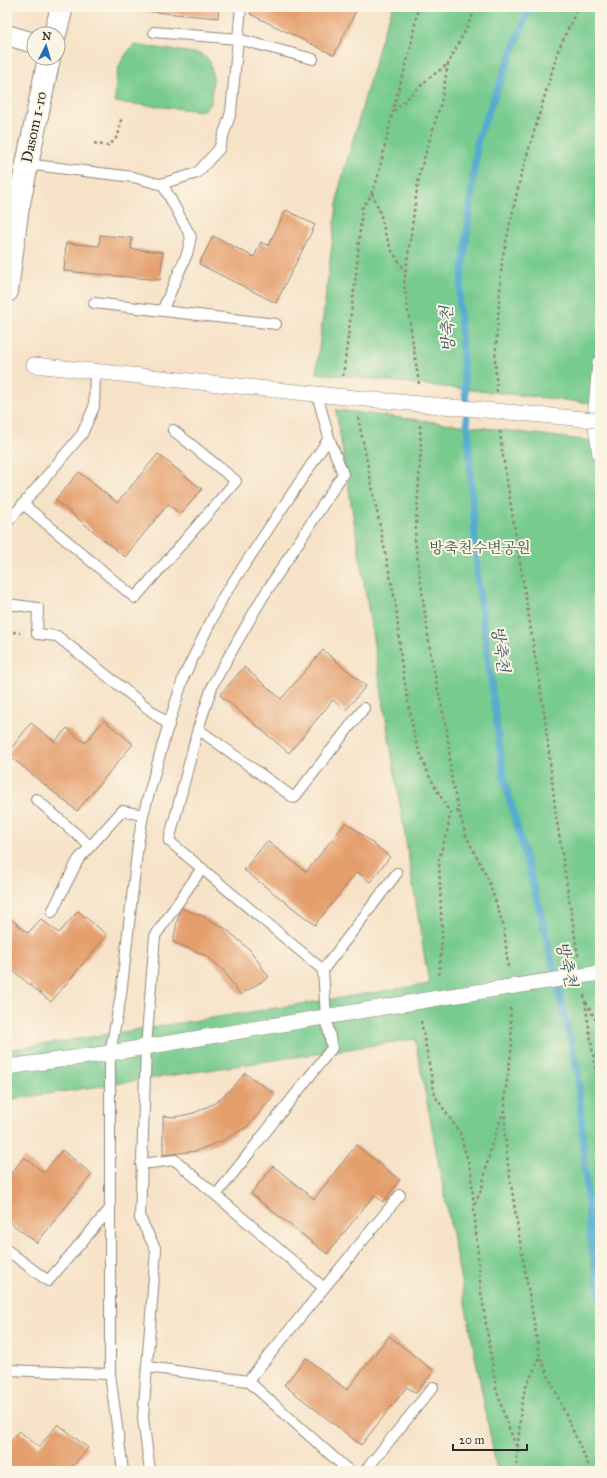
<svg xmlns="http://www.w3.org/2000/svg" width="607" height="1478" font-family="'IM FELL Great Primer','Noto Serif KR',serif">
	<rect width="100%" height="100%" fill="#fcf5e5"/>
	<filter id="ink" filterUnits="userSpaceOnUse"><feTurbulence type="fractalNoise" baseFrequency=".025" numOctaves="2"/><feDisplacementMap in="SourceGraphic" scale="8" xChannelSelector="R" yChannelSelector="G"/><feConvolveMatrix kernelMatrix="1 2 1 2 8 2 1 2 1" color-interpolation-filters="sRGB"/></filter>
	<filter id="wash" filterUnits="userSpaceOnUse"><feTurbulence type="fractalNoise" baseFrequency=".012" numOctaves="4" result="noise"/><feDisplacementMap in="SourceGraphic" scale="16" xChannelSelector="R" yChannelSelector="G"/><feGaussianBlur stdDeviation="0.9" result="paint"/><feColorMatrix in="noise" values="0 0 0 0 0 0 0 0 0 0 0 0 0 0 0 0 0 1.4 0 .05"/><feComposite in="paint" operator="in"/></filter>
	<g filter="url(#wash)">
		<rect width="100%" height="100%" fill="#f6e2c7"/>
		<g fill="#77cb8f" stroke="#517b5d">
			<polygon points="393,7 600,7 600,404 316,373 339,189 384,30"/>
			<path d="M134,45L201,54L210,61L213,79L211,103L202,111L115,102C115,78 116,63 134,45Z"/>
			<polygon points="336,410 600,442 600,1471 497,1471 415,1039 7,1100 7,1050 429,984"/>
		</g>
		<g fill="none" stroke-linecap="round" stroke-linejoin="round">
			<polyline stroke="#54abd0" stroke-width="7" points="530,7 478,138 459,302 478,583 504,779 543,922 578,1074 590,1236 600,1296"/>
		</g>
		<g id="blocks">
			<g fill="#e49e6c">
				<polygon points="121,7 219,7 218,18 121,9"/>
				<polygon points="254,7 305,7 309,9 310,7 358,7 334,55 250,14"/>
				<polygon points="286,210 315,225 276,303 199,264 213,236 254,257 261,242 268,246"/>
				<polygon points="100,235 132,238 131,249 163,252 160,280 64,271 66,243 99,246"/>
				<polygon points="158,454 202,489 181,514 168,504 125,557 55,500 79,472 117,503"/>
				<polygon points="323,650 366,686 345,711 333,700 289,753 220,695 244,667 281,699"/>
				<polygon points="104,720 133,744 77,811 7,754 31,723 55,742 67,728 85,743"/>
				<polygon points="346,822 390,857 370,882 357,872 315,925 244,870 267,841 306,872"/>
				<polygon points="180,908 203,916 226,929 250,950 269,977 240,995 223,970 207,956 173,942"/>
				<polygon points="78,911 107,935 51,1002 7,966 7,916 28,933 41,919 59,933"/>
				<polygon points="245,1073 275,1094 248,1126 224,1140 196,1151 163,1155 163,1116 176,1117 194,1113 215,1103 234,1086"/>
				<polygon points="356,1145 400,1180 383,1202 374,1195 327,1254 251,1194 273,1166 314,1199"/>
				<polygon points="62,1150 92,1174 37,1243 7,1220 7,1174 9,1176 24,1157 44,1173"/>
				<polygon points="389,1336 434,1371 416,1393 407,1387 361,1445 284,1385 306,1358 347,1390"/>
				<polygon points="58,1424 88,1448 69,1471 7,1471 7,1446 19,1431 39,1447"/>
			</g>
		</g>
	</g>
	<g filter="url(#ink)">
		<use href="#blocks" fill-opacity="0" stroke="#908679" stroke-width="1"/>
		<g fill="none" stroke-linecap="round" stroke-linejoin="round">
			<g stroke="#908679" stroke-width="12">
				<g id="service">
					<polyline points="154,32 238,39 313,59"/>
					<polyline points="26,164 133,177 163,185 191,237 187,254 163,309"/>
					<polyline points="161,184 197,173 219,149 231,112 241,7"/>
					<polyline points="94,303 276,324"/>
					<polyline points="329,438 343,474 261,600 213,684 198,729 169,841 323,970 397,873"/>
					<polyline points="23,504 135,598 236,481 173,430"/>
					<polyline points="8,522 82,434 94,407 95,372"/>
					<polyline points="7,604 38,608 37,634 57,636 169,725"/>
					<polyline points="198,729 294,798 364,708"/>
					<polyline points="36,799 90,846"/>
					<polyline points="52,912 78,860 122,811 143,815"/>
					<polyline points="141,1164 175,1160 324,1288"/>
					<polyline points="216,1195 332,1048 326,1017 323,970"/>
					<polyline points="7,1250 48,1281 110,1209"/>
					<polyline points="148,1367 248,1381"/>
					<polyline points="7,1370 110,1374"/>
					<polyline points="123,1471 110,1374 110,1053 121,995 138,844 143,815 166,733 184,676 223,597 329,438 317,394"/>
					<polyline points="150,1471 143,1418 156,1250 140,1218 146,1047 155,936 202,868"/>
					<polyline points="349,1471 248,1381 400,1195"/>
					<polyline points="365,1471 433,1387"/>
				</g>
			</g>
			<g stroke="#908679" stroke-width="16">
				<g id="pedestrian">
					<polyline points="600,363 595,420 600,455"/>
					<polyline points="34,365 355,398"/>
					<polyline points="7,1067 110,1053 438,998"/>
				</g>
			</g>
			<g stroke="#908679" stroke-width="22">
				<polyline id="minor" points="7,35 34,43"/>
			</g>
			<g stroke="#908679" stroke-width="24">
				<g id="tertiary">
					<polyline points="55,34 62,7"/>
					<polyline points="7,291 17,213 49,58"/>
				</g>
			</g>
			<g stroke="#908679" stroke-width="2.5" stroke-dasharray="3 3" stroke-linecap="butt">
				<polyline points="394,111 429,78 448,64"/>
				<path d="M94,143L107,146C119,139 120,131 121,118"/>
				<polyline points="372,193 380,212 385,233 392,251 406,272"/>
				<polyline points="343,376 356,275 362,208 370,197 377,180 396,98 410,51 418,7"/>
				<polyline points="419,384 404,284 419,175 441,103 448,64 477,7"/>
				<polyline points="497,392 495,360 502,260 520,179 558,51 578,7"/>
				<polyline points="358,417 396,606 401,661 415,740 428,774 450,813 448,828 439,859 442,938 439,978"/>
				<polyline points="420,425 421,449 415,540 431,657 447,731 452,782 459,811 466,836 488,879 504,927 508,967"/>
				<polyline points="500,431 502,450 545,718 556,815 578,956"/>
				<polyline points="7,631 20,633"/>
				<polyline points="450,813 459,811"/>
				<polyline points="584,995 600,1101"/>
				<polyline points="586,1002 600,1028"/>
				<polyline points="510,1008 512,1046 505,1094 505,1137 508,1164 519,1236 540,1357 591,1471"/>
				<polyline points="421,1021 435,1096 460,1133 471,1172 481,1292 496,1388 506,1421 518,1450"/>
				<polyline points="475,1204 482,1187 491,1147 505,1107"/>
				<polyline points="516,1471 521,1407 525,1389 540,1357"/>
			</g>
			<use href="#service" stroke="#fff" stroke-width="10"/>
			<use href="#pedestrian" stroke="#fff" stroke-width="15"/>
			<use href="#minor" stroke="#fff" stroke-width="20"/>
			<use href="#tertiary" stroke="#fff" stroke-width="22"/>
			<g stroke="#908679" stroke-width="16" stroke-linecap="butt">
				<g id="pedestrian-bridge">
					<polyline points="355,398 595,420"/>
					<polyline points="438,998 600,973"/>
				</g>
			</g>
			<use href="#pedestrian-bridge" stroke="#fff" stroke-width="15"/>
		</g>
	</g>
	<g text-anchor="middle" stroke-width="4" stroke-linejoin="round" paint-order="stroke">
		<g font-size="15" fill="#2b2b2b" stroke="#fcf5e5">
			<text transform="translate(34 127) rotate(-78)" y="5">Dasom 1-ro</text>
		</g>
		<g font-size="15" fill="#425b49" stroke="#fcf5e5">
			<text x="480" y="553">방축천수변공원</text>
		</g>
		<g font-size="16" font-style="italic" fill="#395865" stroke="#fcf5e5">
			<text transform="translate(447 329) rotate(-93)" y="6">방축천</text>
			<text transform="translate(501 649) rotate(82)" y="6">방축천</text>
			<text transform="translate(567 964) rotate(77)" y="6">방축천</text>
		</g>
	</g>
	<rect width="607" height="1478" fill="none" stroke="#fcf5e5" stroke-width="24"/>
	<g transform="translate(46 46) rotate(5)"><circle r="19" fill="#fcf5e5" stroke="#a8a49b"/>
	<path d="M0-3L7 15L0 10L-7 15Z" fill="#1f6fb2"/>
	<text y="-6" font-size="11" font-weight="bold" text-anchor="middle" fill="#2b2b2b">N</text>
	</g>
	<path d="M453 1444v6h74v-6" fill="none" stroke="#2b2b2b" stroke-width="2"/>
	<text x="459" y="1444" font-size="12" fill="#2b2b2b" stroke="#fcf5e5" stroke-width="3" paint-order="stroke">20 m</text>
</svg>
